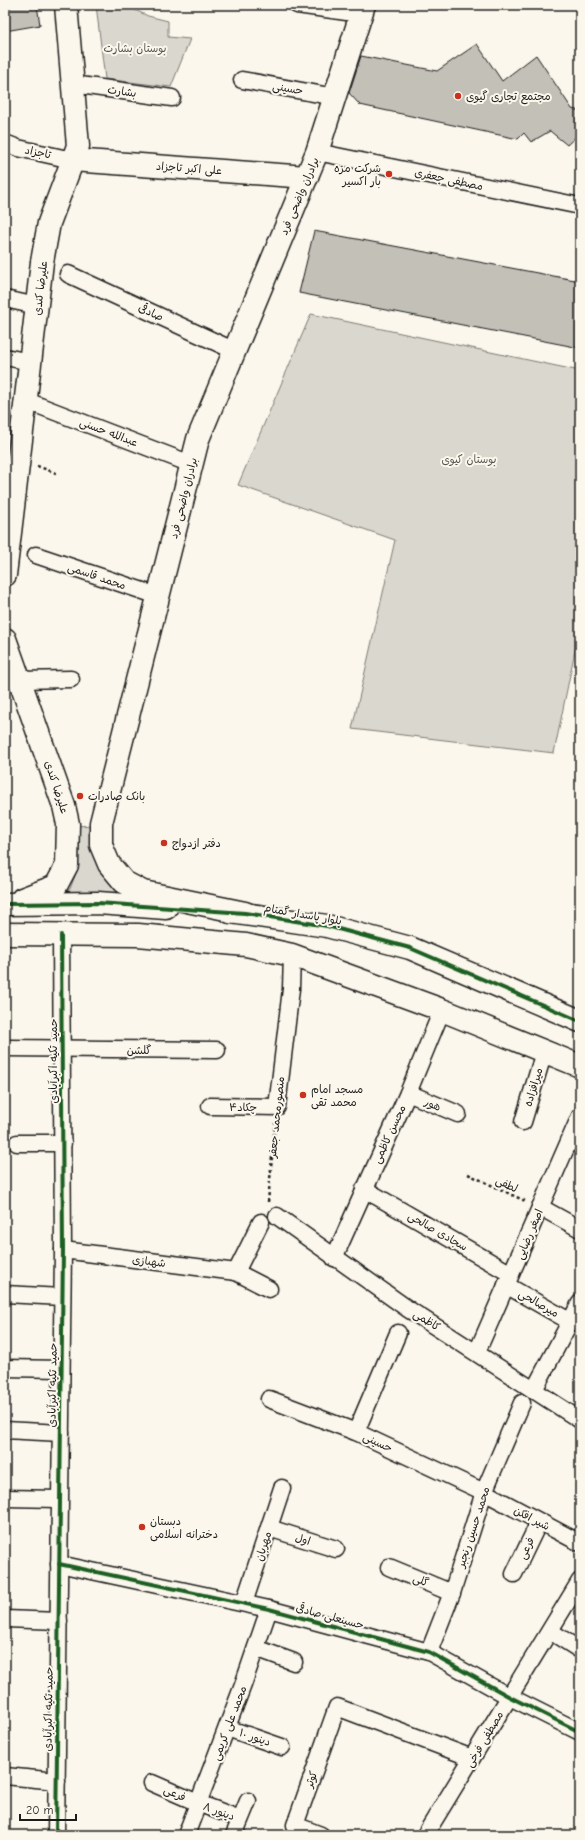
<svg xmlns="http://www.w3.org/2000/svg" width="585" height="1840" font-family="'Comic Neue','Playpen Sans Arabic',sans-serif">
	<rect width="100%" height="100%" fill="#fbf7ec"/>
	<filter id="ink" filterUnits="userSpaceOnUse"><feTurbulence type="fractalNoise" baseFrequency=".025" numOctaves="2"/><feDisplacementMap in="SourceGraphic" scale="8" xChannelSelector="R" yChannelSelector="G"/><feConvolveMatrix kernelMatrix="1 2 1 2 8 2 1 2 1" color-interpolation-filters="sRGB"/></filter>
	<g filter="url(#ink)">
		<g fill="#dad7ce" stroke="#7b7a75">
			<polygon points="96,5 124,5 148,16 168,21 168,37 190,39 171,87 105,79"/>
			<polygon points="311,314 580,371 580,626 554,753 352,729 395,540 238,485"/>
			<polygon points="93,825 124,894 54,898 70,889 76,873 77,826"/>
		</g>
		<g fill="#c3c0b8" stroke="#1c1c1c">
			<polygon points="5,5 37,5 40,25 5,31"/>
			<polygon points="477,44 502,81 536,55 572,109 580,111 580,133 567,145 550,131 531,142 524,133 518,139 360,105 349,93 361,56 437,71"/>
			<polygon points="314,231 580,281 580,348 299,293"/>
		</g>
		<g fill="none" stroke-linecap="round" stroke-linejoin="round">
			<g stroke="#1c1c1c" stroke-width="19">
				<g id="street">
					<polyline points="297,5 361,14"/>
					<polyline points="242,80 335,97"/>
					<polyline points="73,84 172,98"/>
					<polyline points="5,143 18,148 72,160"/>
					<polyline points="317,152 580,206"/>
					<polyline points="68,274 235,351"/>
					<polyline points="5,299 37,306"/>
					<polyline points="5,357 31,362"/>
					<polyline points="27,401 191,464"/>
					<polyline points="36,555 158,596"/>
					<polyline points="19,680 71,679"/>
					<polyline points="5,1048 217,1050"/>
					<polyline points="408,1093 458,1114"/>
					<polyline points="210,1106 277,1107 291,989 292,955"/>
					<polyline points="523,1122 544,1052"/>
					<polyline points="17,1143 63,1143"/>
					<polyline points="364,1189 511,1274"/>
					<polyline points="540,1207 580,1229"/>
					<polyline points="277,1216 408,1309 580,1420"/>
					<polyline points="63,1250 236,1272 269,1289"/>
					<polyline points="334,1258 408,1093 442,1010"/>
					<polyline points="236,1272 261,1222"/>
					<polyline points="506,1285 571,1322"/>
					<polyline points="5,1294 62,1297"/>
					<polyline points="477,1352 580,1116"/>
					<polyline points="5,1368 61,1369"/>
					<polyline points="534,1390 580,1303"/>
					<polyline points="269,1399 356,1432 484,1492 580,1543"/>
					<polyline points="5,1430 61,1433"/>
					<polyline points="356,1432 398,1333"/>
					<polyline points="5,1498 59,1499"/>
					<polyline points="269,1528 336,1549"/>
					<polyline points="59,1564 269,1609 429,1652 510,1697 580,1732"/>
					<polyline points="389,1567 452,1593"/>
					<polyline points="514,1574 539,1522"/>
					<polyline points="244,1603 282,1488"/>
					<polyline points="5,1619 59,1621"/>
					<polyline points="550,1631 580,1650"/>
					<polyline points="256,1648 294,1662"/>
					<polyline points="429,1652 452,1593 484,1492 522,1403"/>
					<polyline points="227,1728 282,1747"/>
					<polyline points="5,1776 57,1781"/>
					<polyline points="152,1783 198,1803 240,1819"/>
					<polyline points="56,1835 63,1250 61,935"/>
					<polyline points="186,1835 243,1685 269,1609"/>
					<polyline points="234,1835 248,1801"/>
					<polyline points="321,1835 295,1825 337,1707 472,1758"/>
					<polyline points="425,1835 580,1581"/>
				</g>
			</g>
			<g stroke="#1c1c1c" stroke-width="25">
				<g id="secondary">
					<polyline points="72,160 307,177"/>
					<polyline points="5,575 42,262 49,223 78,146 66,5"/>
					<polyline points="5,639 64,806 68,824 67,865 56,886 22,899"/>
					<polyline points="5,904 98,903 166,908"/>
					<polyline points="230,912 327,926 410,948 580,1021"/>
					<polyline points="245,913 143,892 124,882 109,864 101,845 101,823 198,439 317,152 364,5"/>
					<polyline points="5,934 138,935 246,945 292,955 442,1010 580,1066"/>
				</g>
			</g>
			<g stroke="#1c1c1c" stroke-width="2.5" stroke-dasharray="3 3" stroke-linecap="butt">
				<polyline points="37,466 56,473"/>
				<polyline points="468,1174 525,1201"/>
				<polyline points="268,1202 275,1123"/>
			</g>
			<use href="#street" stroke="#fbf7ec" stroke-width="16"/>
			<use href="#secondary" stroke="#fbf7ec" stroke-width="22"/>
			<g stroke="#fbf7ec" stroke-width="6">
				<g id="cycleway">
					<polyline points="5,904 98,903 245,913 327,926 410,948 580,1021"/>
					<polyline points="59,1564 269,1609 429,1652 510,1697 580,1732"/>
					<polyline points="56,1835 63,1250 61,935"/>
				</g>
			</g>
			<use href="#cycleway" stroke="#1b5e20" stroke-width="4"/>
		</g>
	</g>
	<g fill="#c8321e" stroke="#fbf7ec" stroke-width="1.5">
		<circle cx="458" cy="96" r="4"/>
		<circle cx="389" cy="174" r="4"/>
		<circle cx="80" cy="796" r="4"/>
		<circle cx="164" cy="843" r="4"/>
		<circle cx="303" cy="1095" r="4"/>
		<circle cx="142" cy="1527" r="4"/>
	</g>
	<g text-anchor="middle" stroke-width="4" stroke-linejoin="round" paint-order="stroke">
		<g font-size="11" fill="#555451" stroke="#fbf7ec">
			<text x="135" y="52">بوستان بشارت</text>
			<text x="469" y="463">بوستان کیوی</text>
		</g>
		<g font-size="11" fill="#1c1c1c" stroke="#fbf7ec">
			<text transform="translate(288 88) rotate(10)" y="4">حسینی</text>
			<text transform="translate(122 91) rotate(8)" y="4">بشارت</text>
			<text transform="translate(38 152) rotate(12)" y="4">تاجزاد</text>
			<text transform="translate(189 168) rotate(4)" y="4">علی اکبر تاجزاد</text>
			<text transform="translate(449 179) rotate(12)" y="4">مصطفی جعفری</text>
			<text transform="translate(299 196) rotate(-67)" y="4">برادران واضحی فرد</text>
			<text transform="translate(40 288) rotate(-83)" y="4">علیرضا کندی</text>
			<text transform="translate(151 312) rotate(25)" y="4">صادقی</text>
			<text transform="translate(109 432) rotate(21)" y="4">عبدالله حسنی</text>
			<text transform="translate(183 498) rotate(-76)" y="4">برادران واضحی فرد</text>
			<text transform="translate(97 576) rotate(19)" y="4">محمد قاسمی</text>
			<text transform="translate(57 787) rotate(72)" y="4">علیرضا کندی</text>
			<text transform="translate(303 914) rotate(10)" y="4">بلوار پاسدار گمنام</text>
			<text x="139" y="1054">گلشن</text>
			<text transform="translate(53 1061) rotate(-90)" y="4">حمید تکیه اکبرآبادی</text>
			<text transform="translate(533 1087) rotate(-73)" y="4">میرافزاده</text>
			<text transform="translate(433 1104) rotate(23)" y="4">هور</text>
			<text transform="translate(243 1107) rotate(1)" y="4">چکاد۴</text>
			<text transform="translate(276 1117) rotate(-84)" y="4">منصورمحمد جعفر</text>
			<text transform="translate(389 1134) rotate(-65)" y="4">محسن کاظمی</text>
			<text transform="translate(507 1184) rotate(26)" y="4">لطفی</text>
			<text transform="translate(438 1231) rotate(30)" y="4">سجادی صالحی</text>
			<text transform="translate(529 1234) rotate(-67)" y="4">اصغر رضایی</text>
			<text transform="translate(149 1261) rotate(7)" y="4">شهبازی</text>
			<text transform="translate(539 1303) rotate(30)" y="4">میرصالحی</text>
			<text transform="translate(427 1320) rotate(32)" y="4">کاظمی</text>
			<text transform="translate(52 1385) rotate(-89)" y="4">حمید تکیه اکبرآبادی</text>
			<text transform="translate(378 1442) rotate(25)" y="4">حسینی</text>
			<text transform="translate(532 1518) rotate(28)" y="4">شیر افکن</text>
			<text transform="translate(473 1527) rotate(-72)" y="4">محمد حسین رنجبر</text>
			<text transform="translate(303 1539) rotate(18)" y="4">اول</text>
			<text transform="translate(263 1546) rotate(-72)" y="4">مهربان</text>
			<text transform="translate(526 1548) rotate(-65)" y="4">فرعی</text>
			<text transform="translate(421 1580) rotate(22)" y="4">گلی</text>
			<text transform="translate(330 1616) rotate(15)" y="4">حسینعلی صادقی</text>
			<text transform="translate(48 1709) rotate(-89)" y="4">حمید تکیه اکبرآبادی</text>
			<text transform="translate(229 1723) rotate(-69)" y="4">محمد علی کریمی</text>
			<text transform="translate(255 1737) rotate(19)" y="4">دینور ۱۰</text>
			<text transform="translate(484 1739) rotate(-59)" y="4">مصطفی فرخی</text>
			<text transform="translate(311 1779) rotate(-70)" y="4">کوثر</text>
			<text transform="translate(175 1793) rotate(24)" y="4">فرعی</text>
			<text transform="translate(219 1811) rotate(20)" y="4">دینور ۸</text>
		</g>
		<g font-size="11" fill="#1c1c1c" stroke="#fbf7ec" text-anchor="start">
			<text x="466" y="100">مجتمع تجاری گیوی</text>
			<text x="381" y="172" text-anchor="end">شرکت مزه<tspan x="381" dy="13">بار اکسیر</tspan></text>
			<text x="88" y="800">بانک صادرات</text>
			<text x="172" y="847">دفتر ازدواج</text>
			<text x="311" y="1093">مسجد امام<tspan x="311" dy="13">محمد تقی</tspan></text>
			<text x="150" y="1525">دبستان<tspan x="150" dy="13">دخترانه اسلامی</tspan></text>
		</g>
	</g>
	<rect width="585" height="1840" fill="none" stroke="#fbf7ec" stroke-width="20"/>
	<rect x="10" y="10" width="565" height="1820" fill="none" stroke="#1c1c1c" stroke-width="1.5" filter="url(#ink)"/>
	<path d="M20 1814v6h56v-6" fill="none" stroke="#1c1c1c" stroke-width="2"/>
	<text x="26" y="1814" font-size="12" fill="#1c1c1c" stroke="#fbf7ec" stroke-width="3" paint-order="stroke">20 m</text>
</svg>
